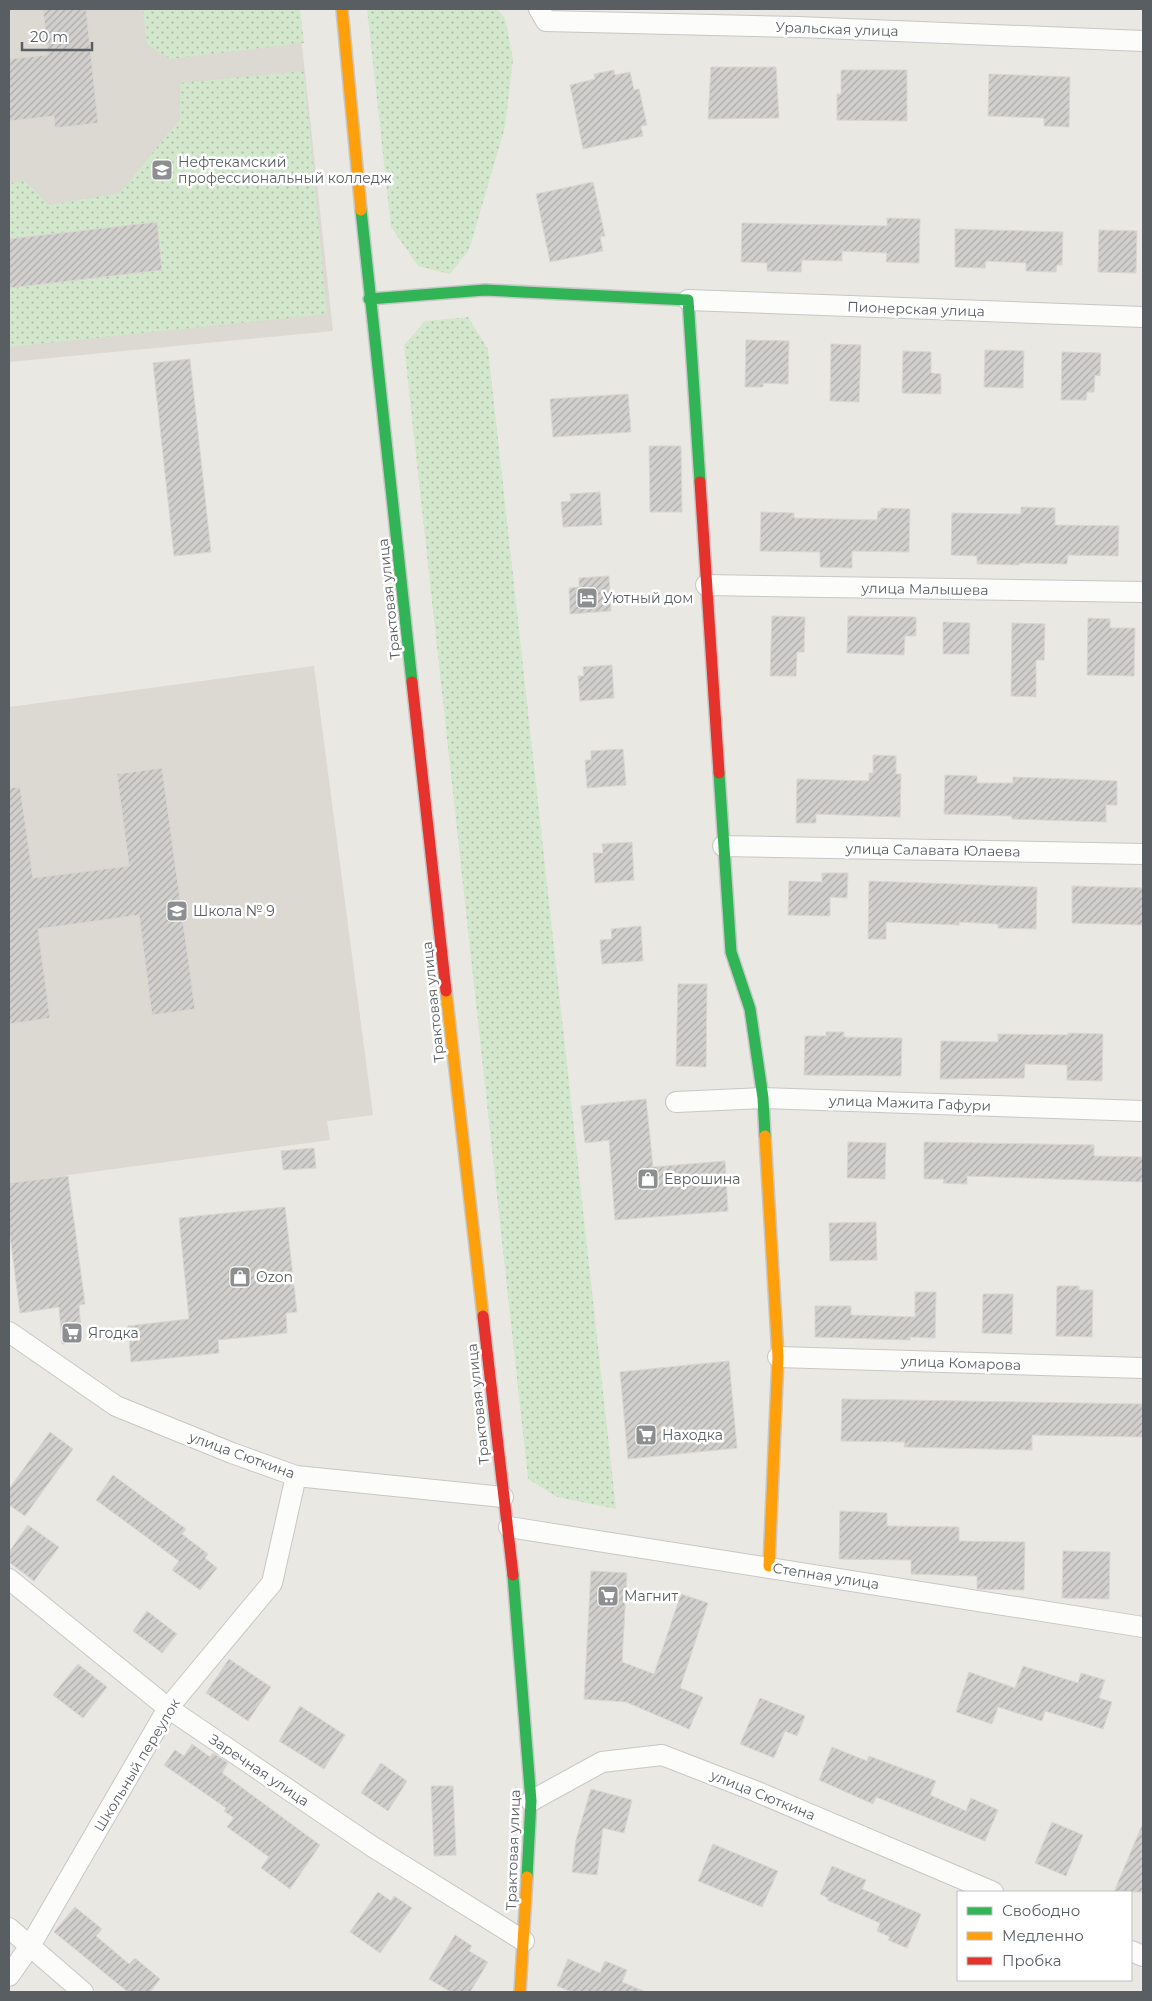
<svg xmlns="http://www.w3.org/2000/svg" width="1152" height="2001" font-family="Montserrat,sans-serif">
	<defs>
		<pattern id="grass-dots" width="8" height="8" patternUnits="userSpaceOnUse" patternTransform="scale(1.25)"><rect width="8" height="8" fill="#d3e7cd"/><path d="M2 2h.1M6 6h.1" fill="none" stroke="#aebeaa" stroke-width="1.8" stroke-linecap="round"/></pattern>
		<pattern id="building-hatch" width="6" height="6" patternUnits="userSpaceOnUse" patternTransform="scale(1.25)"><rect width="6" height="6" fill="#d1d0cd"/><path d="M-1 1l2-2M0 6l6-6M5 7l2-2" fill="none" stroke="#adacaa"/></pattern>
	</defs>
	<rect width="100%" height="100%" fill="#eae8e3"/>
	<g fill="#dcd8d2">
		<polygon points="9,9 298,9 333,331 9,362"/>
		<polygon points="314,666 373,1115 327,1121 330,1140 9,1183 9,707"/>
	</g>
	<g fill="url(#grass-dots)">
		<polygon points="143,9 300,9 304,43 170,59 147,44"/>
		<polygon points="367,9 497,9 505,18 513,59 505,127 469,250 450,274 418,266 391,227"/>
		<polygon points="304,71 327,314 9,347 9,183 25,181 49,205 120,193 180,119 180,83"/>
		<polygon points="468,317 488,349 616,1509 557,1497 528,1479 404,345 425,321"/>
	</g>
	<g fill="url(#building-hatch)" stroke="#dad6d2">
		<polygon points="43,9 86,9 98,123 55,128 54,116 9,121 9,59 48,55"/>
		<polygon points="711,67 776,67 779,118 708,119"/>
		<polygon points="614,70 615,75 630,72 634,90 639,89 647,125 641,126 643,136 583,149 570,85 595,79 594,74"/>
		<polygon points="841,70 907,70 907,121 837,120 837,94 841,94"/>
		<polygon points="989,74 1070,77 1069,127 1044,126 1044,118 988,116"/>
		<polygon points="593,182 605,236 600,237 603,251 550,262 536,194"/>
		<polygon points="887,218 920,219 919,263 886,262 887,253 842,251 842,261 802,260 801,272 767,271 767,263 741,262 742,223 887,226"/>
		<polygon points="157,222 162,270 9,288 9,239"/>
		<polygon points="955,229 1063,232 1062,265 1057,265 1056,272 1026,271 1026,263 986,261 985,268 955,267"/>
		<polygon points="1099,230 1137,231 1136,273 1098,272"/>
		<polygon points="746,340 789,341 788,384 763,383 763,387 745,387"/>
		<polygon points="831,344 861,345 859,402 830,401"/>
		<polygon points="985,350 1024,351 1023,388 984,387"/>
		<polygon points="903,351 931,352 931,373 941,374 941,394 902,393"/>
		<polygon points="1062,352 1101,353 1100,376 1095,375 1094,392 1087,392 1086,400 1061,400"/>
		<polygon points="190,359 211,552 174,556 153,363"/>
		<polygon points="628,394 631,432 553,437 550,399"/>
		<polygon points="649,446 681,446 682,512 650,512"/>
		<polygon points="600,492 602,525 563,527 561,502 571,501 570,494"/>
		<polygon points="1021,507 1055,508 1055,525 1119,526 1118,556 1068,555 1067,564 1019,563 1019,565 977,564 977,556 951,555 952,513 1021,514"/>
		<polygon points="881,508 910,509 909,552 852,551 852,568 820,567 820,552 760,551 761,512 794,513 794,518 877,520 878,511 881,511"/>
		<polygon points="609,576 611,611 570,614 569,588 579,587 579,578"/>
		<polygon points="772,616 805,617 804,652 797,652 796,676 770,676"/>
		<polygon points="848,616 916,617 916,636 905,636 904,655 847,653"/>
		<polygon points="1088,618 1110,619 1110,628 1135,628 1134,676 1087,675"/>
		<polygon points="943,622 970,623 969,654 943,654"/>
		<polygon points="1012,623 1045,624 1044,660 1036,660 1036,697 1011,696"/>
		<polygon points="612,665 614,698 580,701 578,676 584,676 583,667"/>
		<polygon points="623,749 626,785 587,788 585,760 591,760 591,751"/>
		<polygon points="873,755 896,756 896,774 901,774 900,817 816,814 816,823 796,823 797,779 869,781 869,773 873,773"/>
		<polygon points="162,768 195,1009 152,1015 139,915 38,929 50,1018 9,1024 9,788 20,787 33,878 129,866 117,774"/>
		<polygon points="945,775 977,776 977,783 1013,783 1013,777 1117,781 1117,805 1106,805 1106,822 1012,819 1012,816 944,814"/>
		<polygon points="632,842 634,880 595,883 593,853 603,853 602,844"/>
		<polygon points="822,873 848,873 847,898 830,897 830,916 788,915 789,881 822,882"/>
		<polygon points="869,881 1037,887 1036,929 998,928 998,924 959,922 959,925 886,922 886,939 868,939"/>
		<polygon points="1072,886 1143,888 1143,925 1072,923"/>
		<polygon points="641,926 643,961 602,964 600,940 612,939 611,929"/>
		<polygon points="678,984 707,984 706,1067 676,1066"/>
		<polygon points="826,1032 844,1032 844,1037 902,1038 901,1076 804,1075 805,1036 826,1036"/>
		<polygon points="1068,1033 1103,1034 1102,1081 1067,1080 1067,1065 1025,1064 1024,1078 940,1079 941,1041 998,1042 998,1034 1068,1035"/>
		<polygon points="646,1099 653,1167 725,1161 728,1211 615,1220 609,1140 585,1143 581,1106"/>
		<polygon points="848,1142 886,1143 885,1179 847,1178"/>
		<polygon points="924,1142 1094,1145 1094,1156 1143,1157 1143,1182 967,1176 967,1184 943,1183 944,1179 924,1179"/>
		<polygon points="314,1148 316,1168 283,1170 281,1151"/>
		<polygon points="68,1176 85,1304 79,1305 82,1342 62,1344 59,1307 20,1313 9,1228 9,1183"/>
		<polygon points="285,1207 297,1312 286,1313 287,1333 218,1340 219,1353 131,1362 128,1326 189,1319 179,1218"/>
		<polygon points="876,1222 877,1260 830,1261 829,1223"/>
		<polygon points="1057,1286 1079,1286 1079,1290 1093,1290 1092,1337 1056,1336"/>
		<polygon points="915,1292 936,1292 935,1338 910,1337 910,1340 815,1337 815,1306 851,1306 851,1315 915,1317"/>
		<polygon points="983,1294 1013,1294 1012,1334 982,1333"/>
		<polygon points="729,1361 737,1448 628,1459 620,1372"/>
		<polygon points="842,1399 1143,1404 1143,1437 1032,1435 1032,1450 904,1447 905,1442 841,1441"/>
		<polygon points="50,1432 73,1449 25,1516 9,1505 9,1489"/>
		<polygon points="113,1475 186,1529 182,1534 208,1554 205,1558 217,1568 200,1590 172,1570 179,1561 96,1500"/>
		<polygon points="840,1511 887,1513 887,1526 959,1527 959,1541 1025,1542 1024,1590 977,1589 977,1576 911,1574 911,1560 839,1559"/>
		<polygon points="28,1525 59,1547 34,1581 9,1562 9,1552"/>
		<polygon points="1063,1551 1110,1552 1109,1599 1062,1598"/>
		<polygon points="591,1571 627,1573 622,1662 654,1674 681,1594 708,1603 680,1688 703,1697 689,1729 626,1702 584,1699"/>
		<polygon points="147,1611 177,1634 162,1653 133,1631"/>
		<polygon points="229,1659 271,1687 248,1721 206,1693"/>
		<polygon points="78,1664 107,1687 83,1718 53,1695"/>
		<polygon points="1023,1666 1078,1683 1081,1673 1105,1680 1099,1698 1112,1702 1103,1729 1045,1711 1042,1721 998,1707 992,1724 956,1712 969,1672 1015,1688"/>
		<polygon points="760,1698 805,1716 797,1736 785,1731 774,1758 740,1744"/>
		<polygon points="300,1706 345,1735 324,1769 279,1741"/>
		<polygon points="192,1744 210,1757 213,1753 228,1763 222,1773 320,1845 290,1889 261,1868 269,1857 227,1827 234,1818 224,1811 226,1808 164,1765 175,1750 184,1756"/>
		<polygon points="832,1747 867,1761 869,1756 936,1781 930,1795 966,1811 971,1798 998,1810 985,1841 876,1797 873,1804 819,1780"/>
		<polygon points="381,1763 407,1781 388,1811 361,1793"/>
		<polygon points="431,1786 453,1786 456,1855 434,1856"/>
		<polygon points="591,1789 632,1800 624,1833 603,1828 597,1875 572,1872 576,1840"/>
		<polygon points="1052,1822 1083,1835 1066,1876 1035,1863"/>
		<polygon points="1143,1823 1143,1892 1114,1892"/>
		<polygon points="713,1844 778,1871 762,1907 698,1881"/>
		<polygon points="832,1866 866,1880 862,1889 921,1914 907,1948 888,1940 890,1937 877,1931 880,1923 827,1900 828,1898 820,1894"/>
		<polygon points="378,1892 391,1901 394,1896 412,1908 380,1953 350,1932"/>
		<polygon points="75,1907 102,1929 96,1936 129,1964 135,1958 160,1979 150,1992 128,1992 54,1932"/>
		<polygon points="455,1935 472,1946 469,1951 488,1962 470,1992 451,1992 429,1979"/>
		<polygon points="568,1959 600,1973 605,1961 627,1970 622,1982 646,1992 572,1992 557,1986"/>
	</g>
	<g fill="none" stroke-linecap="round" stroke-linejoin="round">
		<g stroke="#c6c7c6" stroke-width="22">
			<g id="street">
				<polyline points="539,9 546,21 798,27 1143,41"/>
				<polyline points="688,300 1143,317"/>
				<polyline points="706,585 1143,592"/>
				<polyline points="723,846 1143,854"/>
				<polyline points="676,1102 763,1098 1143,1111"/>
				<polyline points="9,1332 116,1406 232,1453 296,1476 503,1497"/>
				<polyline points="778,1357 1143,1368"/>
				<polyline points="509,1527 1143,1627"/>
				<polyline points="9,1579 168,1708 373,1847 524,1941"/>
				<polyline points="531,1801 602,1762 662,1755 755,1791 993,1892"/>
				<polyline points="9,1928 83,1992"/>
				<polyline points="1131,1951 1143,1956"/>
				<polyline points="9,1976 30,1946 168,1708 272,1583 296,1476"/>
			</g>
		</g>
		<g stroke="#c7c7c7" stroke-width="14">
			<g id="fast">
				<polyline points="361,210 412,682"/>
				<polyline points="369,299 485,290 688,300 700,482"/>
				<polyline points="719,773 731,952 750,1009 763,1098 765,1136"/>
				<polyline points="513,1575 531,1801 527,1877"/>
			</g>
		</g>
		<g stroke="#c7c7c7" stroke-width="14">
			<g id="slow">
				<polyline points="342,9 361,210"/>
				<polyline points="446,991 483,1316"/>
				<polyline points="765,1136 778,1357 769,1566"/>
				<polyline points="520,1992 527,1877"/>
			</g>
		</g>
		<g stroke="#c7c7c7" stroke-width="14">
			<g id="jam">
				<polyline points="700,482 719,773"/>
				<polyline points="412,682 446,991"/>
				<polyline points="483,1316 513,1575"/>
			</g>
		</g>
		<use href="#street" stroke="#fcfcfb" stroke-width="20"/>
		<use href="#fast" stroke="#30b455" stroke-width="11"/>
		<use href="#slow" stroke="#ff9f0a" stroke-width="11"/>
		<use href="#jam" stroke="#e5322d" stroke-width="11"/>
	</g>
	<defs>
		<g id="university-square" transform="scale(1.125)"><rect x="-9" y="-9" width="18" height="18" rx="4" fill="#8c8e8f" stroke="#fff"/><path d="M0-5L7-2L0 1L-7-2ZM-4 1L0 2.5L4 1V4Q0 6-4 4Z" fill="#fff"/></g>
		<g id="hotel-square" transform="scale(1.125)"><rect x="-9" y="-9" width="18" height="18" rx="4" fill="#8c8e8f" stroke="#fff"/><path d="M-6-4.5h1.5V1H6V5H4.5V3h-9V5H-6ZM-4 0a1.8 1.8 0 1 1 3.6 0ZM.5 0V-2.5h3Q6-2.5 6 0Z" fill="#fff"/></g>
		<g id="school-square" transform="scale(1.125)"><rect x="-9" y="-9" width="18" height="18" rx="4" fill="#8c8e8f" stroke="#fff"/><path d="M0-5L7-2L0 1L-7-2ZM-4 1L0 2.5L4 1V4Q0 6-4 4Z" fill="#fff"/></g>
		<g id="shop-square" transform="scale(1.125)"><rect x="-9" y="-9" width="18" height="18" rx="4" fill="#8c8e8f" stroke="#fff"/><path d="M-5-2.5h2.3a2.7 3.5 0 0 1 5.4 0H5L5.5 6h-11ZM-1.5-2.5h3a1.5 2.3 0 0 0-3 0Z" fill="#fff"/></g>
		<g id="supermarket-square" transform="scale(1.125)"><rect x="-9" y="-9" width="18" height="18" rx="4" fill="#8c8e8f" stroke="#fff"/><path d="M-6-5.5h2.5l.6 2H6L4.5 2H-2.5L-4.4-4H-6ZM-1.5 3.2a1.3 1.3 0 1 0 .1 0ZM3 3.2a1.3 1.3 0 1 0 .1 0Z" fill="#fff"/></g>
	</defs>
	<g fill-rule="evenodd">
		<use href="#university-square" x="162" y="170"/>
		<use href="#hotel-square" x="587" y="598"/>
		<use href="#school-square" x="177" y="911"/>
		<use href="#shop-square" x="648" y="1179"/>
		<use href="#shop-square" x="240" y="1277"/>
		<use href="#supermarket-square" x="72" y="1333"/>
		<use href="#supermarket-square" x="646" y="1435"/>
		<use href="#supermarket-square" x="608" y="1596"/>
	</g>
	<g text-anchor="middle" stroke-width="5" stroke-linejoin="round" paint-order="stroke">
		<g font-size="14" fill="#595e62" stroke="#fff">
			<text transform="translate(837 29) rotate(2)" y="5">Уральская улица</text>
			<text transform="translate(916 309) rotate(2)" y="5">Пионерская улица</text>
			<text transform="translate(925 589) rotate(1)" y="5">улица Малышева</text>
			<text transform="translate(389 599) rotate(-96)" y="5">Трактовая улица</text>
			<text transform="translate(933 850) rotate(1)" y="5">улица Салавата Юлаева</text>
			<text transform="translate(433 1002) rotate(-96)" y="5">Трактовая улица</text>
			<text transform="translate(910 1103) rotate(2)" y="5">улица Мажита Гафури</text>
			<text transform="translate(961 1363) rotate(2)" y="5">улица Комарова</text>
			<text transform="translate(478 1404) rotate(-96)" y="5">Трактовая улица</text>
			<text transform="translate(242 1455) rotate(20)" y="5">улица Сюткина</text>
			<text transform="translate(826 1576) rotate(9)" y="5">Степная улица</text>
			<text transform="translate(137 1765) rotate(-59)" y="5">Школьный переулок</text>
			<text transform="translate(259 1770) rotate(34)" y="5">Заречная улица</text>
			<text transform="translate(763 1795) rotate(22)" y="5">улица Сюткина</text>
			<text transform="translate(513 1850) rotate(-88)" y="5">Трактовая улица</text>
		</g>
		<g font-size="14" fill="#595e62" stroke="#fff" text-anchor="start">
			<text x="178" y="167">Нефтекамский<tspan x="178" dy="16">профессиональный колледж</tspan></text>
			<text x="603" y="603">Уютный дом</text>
			<text x="193" y="916">Школа № 9</text>
			<text x="664" y="1184">Еврошина</text>
			<text x="256" y="1282">Ozon</text>
			<text x="88" y="1338">Ягодка</text>
			<text x="662" y="1440">Находка</text>
			<text x="624" y="1601">Магнит</text>
		</g>
	</g>
	<rect width="1152" height="2001" fill="none" stroke="#595e62" stroke-width="20"/>
	<rect x="957" y="1891" width="175" height="90" fill="#ffffff" stroke="#bdbfc0"/>
	<rect x="967" y="1907" width="25" height="8" fill="#30b455" stroke="#bdbfc0"/>
	<text x="1002" y="1916" font-size="15" fill="#595e62">Свободно</text>
	<rect x="967" y="1932" width="25" height="8" fill="#ff9f0a" stroke="#bdbfc0"/>
	<text x="1002" y="1941" font-size="15" fill="#595e62">Медленно</text>
	<rect x="967" y="1957" width="25" height="8" fill="#e5322d" stroke="#bdbfc0"/>
	<text x="1002" y="1966" font-size="15" fill="#595e62">Пробка</text>
	<path d="M22 42v8h70v-8" fill="none" stroke="#595e62" stroke-width="2.5"/>
	<text x="30" y="42" font-size="15" fill="#595e62" stroke="#ffffff" stroke-width="4" paint-order="stroke">20 m</text>
</svg>
